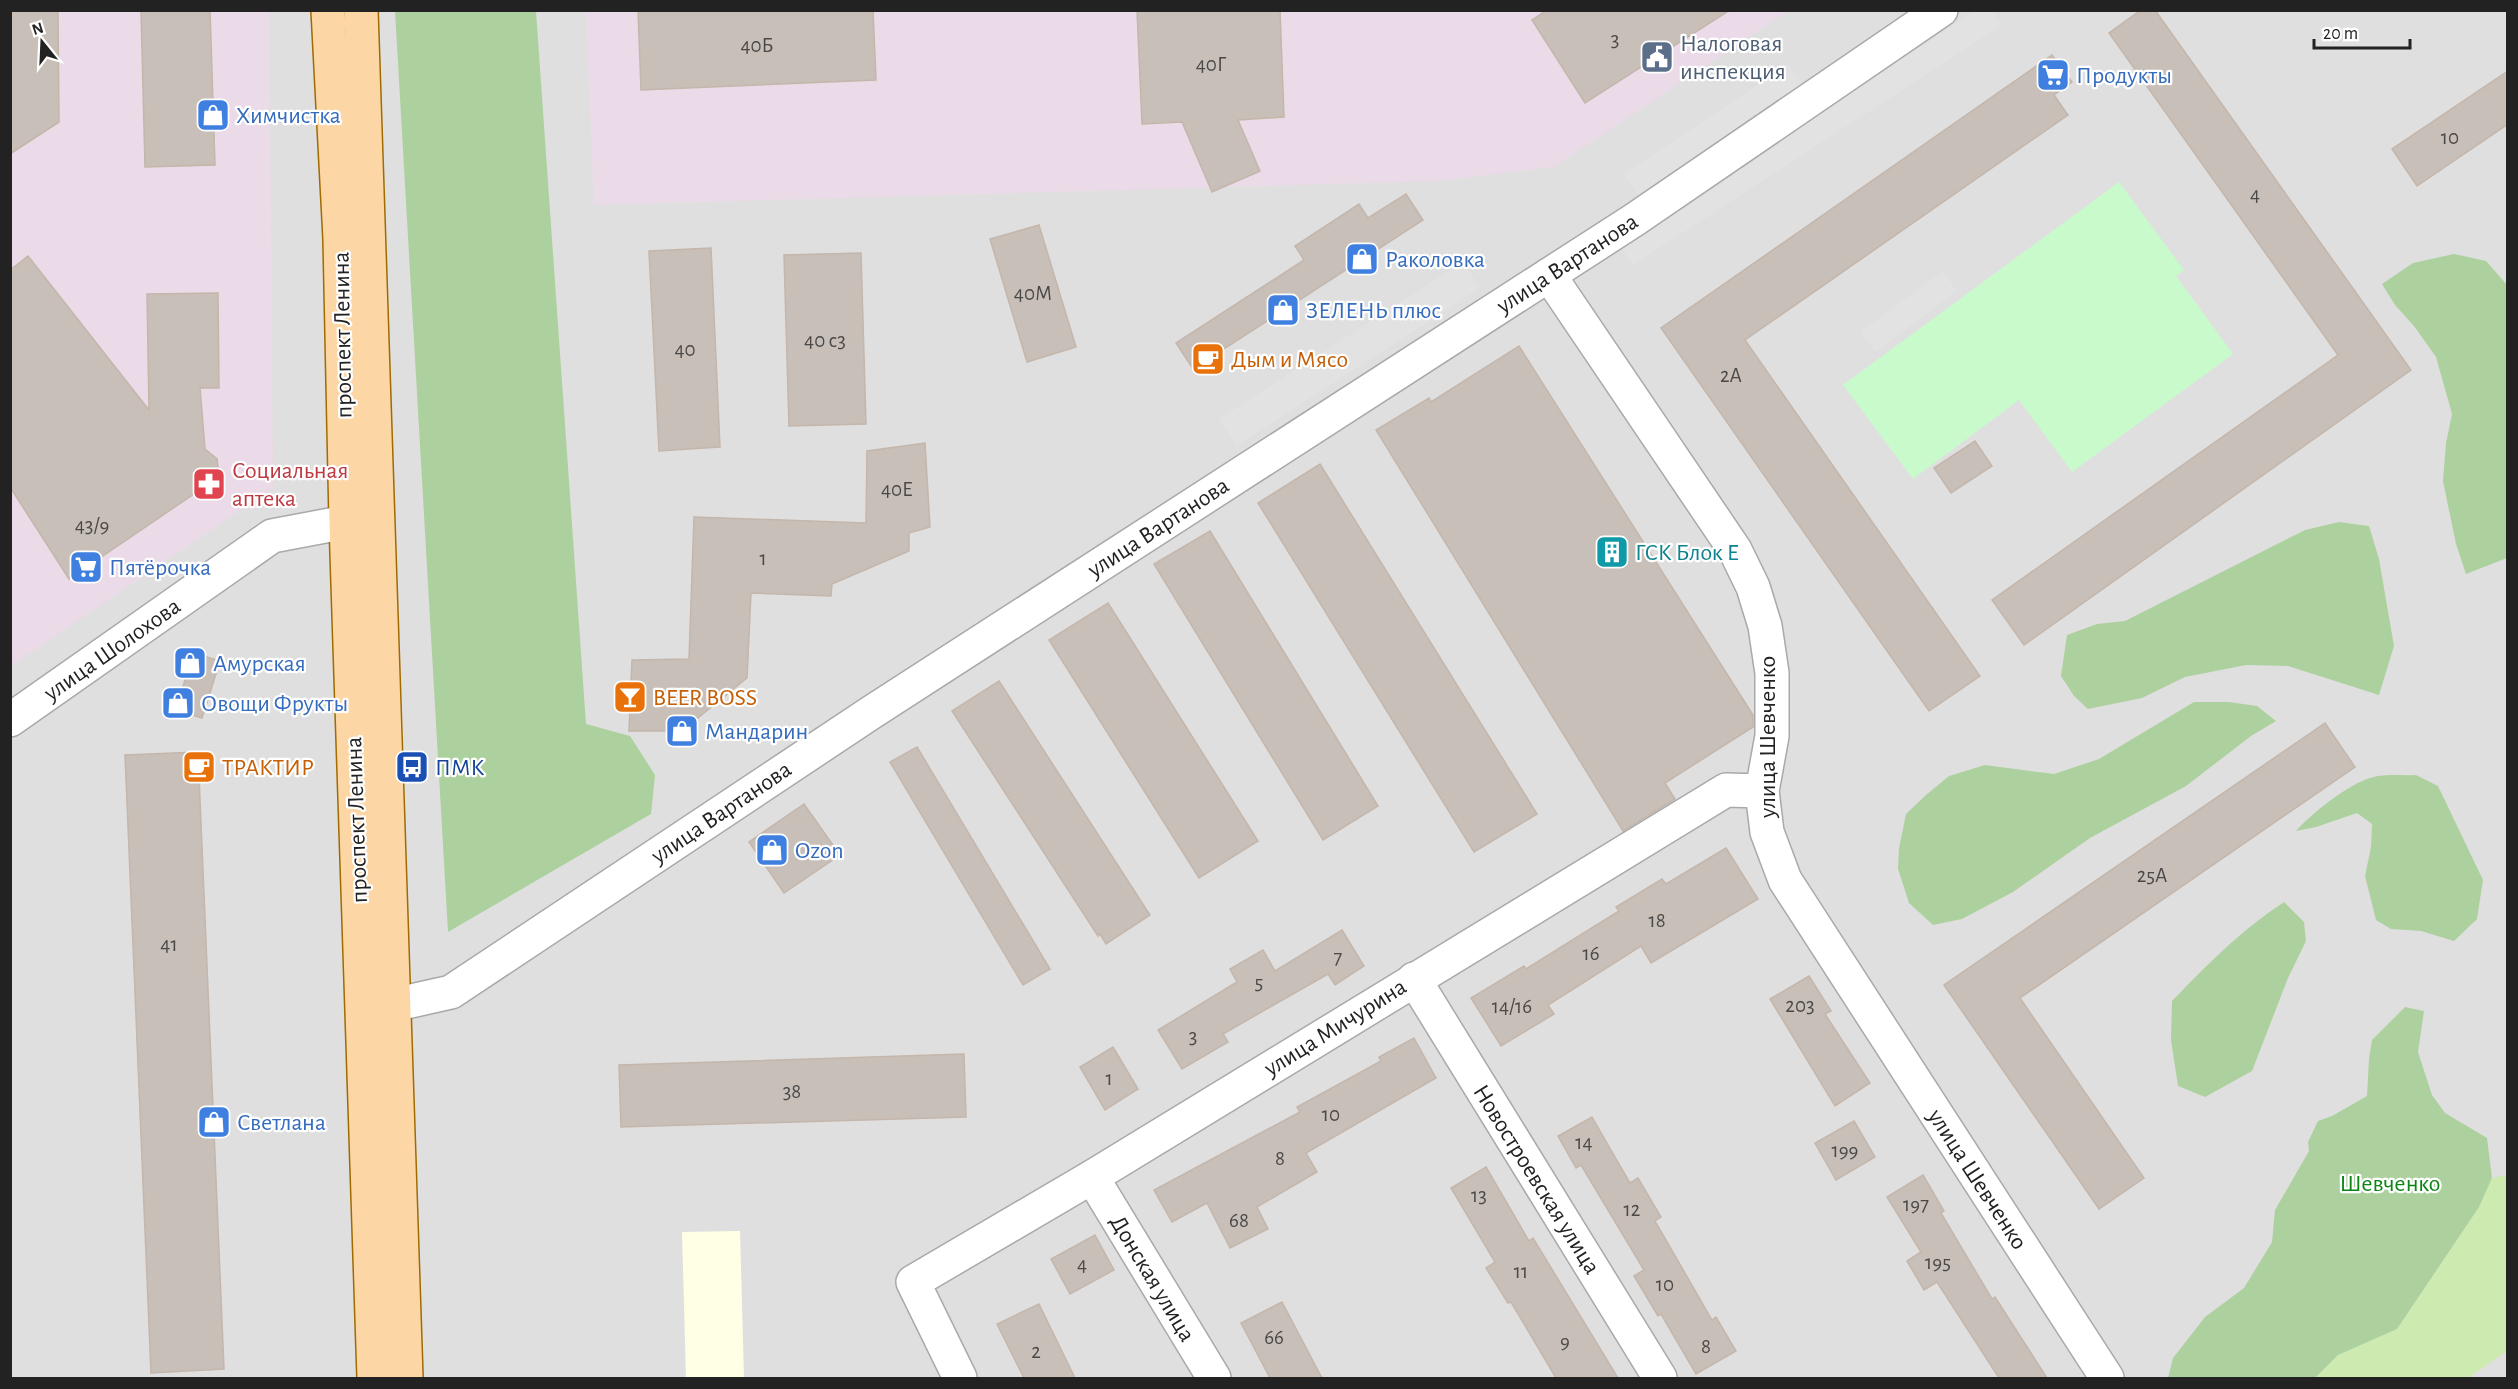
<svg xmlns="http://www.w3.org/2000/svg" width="2518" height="1389" font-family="'Alegreya Sans',sans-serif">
	<rect width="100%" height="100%" fill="#f2efe9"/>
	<rect fill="#e0dfdf" x="11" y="11" width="2496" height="1367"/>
	<g fill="#ebdbe8">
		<polygon points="11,11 269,11 273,488 11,666"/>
		<polygon points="586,11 1788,11 1554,167 1436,181 594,205"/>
	</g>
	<polygon fill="#ffffe5" points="740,1231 744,1378 686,1378 682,1232"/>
	<polygon fill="#cdebb0" points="2507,1175 2507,1351 2468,1378 2315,1378 2338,1355 2397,1329 2479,1207 2492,1178"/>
	<g fill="#add19e">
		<polygon points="395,11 536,11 586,724 630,736 655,775 651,814 448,932"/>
		<polygon points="2454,254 2486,261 2508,286 2507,558 2466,574 2456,544 2443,481 2446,443 2452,414 2436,357 2414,326 2395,305 2382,284 2413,263"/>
		<polygon points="2339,522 2369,526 2379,559 2394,646 2379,695 2288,666 2246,665 2185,677 2142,698 2088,709 2074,696 2061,676 2067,635 2097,624 2125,621 2305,530"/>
		<polygon points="2194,702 2229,702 2257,706 2276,721 2251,736 2186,786 2090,838 2013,892 1962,919 1933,925 1909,903 1898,869 1899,848 1906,814 1926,795 1949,776 1985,765 2054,774 2099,759"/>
		<path d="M2416,775L2438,786L2483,880L2477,919L2454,941L2421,931L2391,929L2376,920L2365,876L2371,847L2372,824L2357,813L2316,827L2296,831C2312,813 2354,779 2378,776C2391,774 2404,776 2416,775Z"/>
		<path d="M2284,902L2304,922L2306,941L2288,978L2252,1071L2205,1097L2178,1086L2171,1040L2172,1001C2209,963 2239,932 2284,902Z"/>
		<polygon points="2405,1007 2424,1011 2418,1052 2432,1095 2445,1113 2487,1138 2492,1178 2479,1207 2397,1329 2338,1355 2315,1378 2168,1378 2173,1358 2205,1317 2244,1288 2272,1242 2275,1210 2309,1151 2308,1142 2318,1121 2332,1116 2367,1096 2369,1059 2372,1040"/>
	</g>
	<polygon fill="#c8facc" points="2119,182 2184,270 2176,276 2233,354 2072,472 2019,400 1913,479 1843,385"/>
	<g fill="#e2e2e2">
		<polygon points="1975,11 1992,11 2002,25 1633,265 1619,244"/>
		<polygon points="1789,64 1803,85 1638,195 1624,174"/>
		<polygon points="1463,262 1480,288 1236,446 1219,419"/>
		<polygon points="1943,271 1957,291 1875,352 1860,332"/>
	</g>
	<g fill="#c7bfb8" stroke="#c4b6ab" stroke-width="1.5">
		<polygon points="10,10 58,10 59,122 10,154"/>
		<polygon points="141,10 210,10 215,165 145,167"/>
		<polygon points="638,10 873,10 876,80 641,90"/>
		<polygon points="1137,10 1280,10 1284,117 1238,120 1260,171 1212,192 1182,122 1142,124"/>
		<polygon points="1547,10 1730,10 1585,103 1532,20"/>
		<polygon points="2141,10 2155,10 2411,370 2024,645 1992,600 2338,355 2109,33"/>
		<polygon points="2052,55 2072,82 2054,95 2068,115 1745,340 1980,676 1929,711 1661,328"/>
		<polygon points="2508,71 2508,124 2417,186 2392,149"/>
		<polygon points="1406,194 1423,220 1193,369 1176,343 1304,260 1295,246 1359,204 1368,218"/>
		<polygon points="1039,225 1076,347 1027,362 990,239"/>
		<polygon points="711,248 720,447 659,451 649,251"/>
		<polygon points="861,253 866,424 789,426 784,255"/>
		<polygon points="28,256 149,410 147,294 218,293 219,388 200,388 205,449 217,459 219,477 69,579 10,487 10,270"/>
		<polygon points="1519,346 1753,715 1753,727 1665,783 1675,799 1623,831 1376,430 1429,398 1431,402"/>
		<polygon points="1975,441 1992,466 1951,493 1934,468"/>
		<polygon points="925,443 930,527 909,533 909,551 832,584 831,596 751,593 747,678 682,731 629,731 632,660 689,659 694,517 866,523 867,451"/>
		<polygon points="1320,464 1537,814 1474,852 1258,503"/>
		<polygon points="1210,531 1378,806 1323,840 1154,564"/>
		<polygon points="1108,603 1258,841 1199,878 1049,640"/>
		<polygon points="193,653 220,661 202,718 176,710"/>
		<polygon points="999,681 1150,915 1106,944 1100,934 1098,936 952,711"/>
		<polygon points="2325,723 2355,767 2020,998 2144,1178 2099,1209 1944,985"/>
		<polygon points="917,747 1050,969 1023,985 890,762"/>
		<polygon points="198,752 224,1369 151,1373 125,755"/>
		<polygon points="804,804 840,855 784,893 749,842"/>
		<polygon points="1726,848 1758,899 1651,963 1641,946 1548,1005 1554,1014 1501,1046 1471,998 1524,966 1526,969 1619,911 1616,907 1662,879 1666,884"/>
		<polygon points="1342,930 1364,966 1335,985 1328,974 1223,1034 1228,1042 1182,1069 1158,1030 1237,982 1230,969 1263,950 1275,971"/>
		<polygon points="1809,976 1831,1011 1825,1014 1870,1083 1835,1106 1770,999"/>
		<polygon points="1414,1038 1436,1078 1306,1153 1317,1172 1257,1207 1268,1229 1230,1248 1207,1203 1172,1222 1154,1190 1300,1112 1297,1107 1381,1061 1379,1057"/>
		<polygon points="1113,1047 1138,1089 1105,1110 1080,1067"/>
		<polygon points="964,1054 966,1117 621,1127 619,1065"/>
		<polygon points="1592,1117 1630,1183 1638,1178 1661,1217 1655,1221 1712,1320 1716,1317 1736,1351 1696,1374 1661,1314 1658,1316 1634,1276 1644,1270 1581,1165 1576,1168 1558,1136"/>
		<polygon points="1854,1121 1875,1157 1836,1180 1815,1143"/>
		<polygon points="1486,1167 1529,1241 1533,1238 1618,1378 1556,1378 1511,1302 1508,1303 1486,1268 1495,1262 1451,1188"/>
		<polygon points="1923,1175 1944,1211 1941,1213 1992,1299 1995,1297 2047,1378 1999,1378 1937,1282 1924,1290 1907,1261 1921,1252 1887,1197"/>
		<polygon points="1095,1235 1114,1270 1070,1294 1051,1259"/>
		<polygon points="1282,1302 1322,1378 1270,1378 1241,1323"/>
		<polygon points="1039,1304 1075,1378 1024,1378 997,1324"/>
	</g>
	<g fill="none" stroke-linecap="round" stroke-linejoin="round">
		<g stroke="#a9a9a9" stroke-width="36">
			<g id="minor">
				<polyline points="1549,275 1735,550 1753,587 1765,626 1772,673 1772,736 1762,791 1767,832 1785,880 2107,1378"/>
				<polyline points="10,720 272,536 346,522 373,519"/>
				<polyline points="1414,979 1660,1378"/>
				<polyline points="367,1005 393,1005 451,992 872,712 1634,220 1941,10"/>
				<polyline points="1092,1177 1214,1378"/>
				<polyline points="960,1378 913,1282 1092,1177 1726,790 1762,791"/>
			</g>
		</g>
		<g stroke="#a06b00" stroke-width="36">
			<g id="major">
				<polyline points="328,10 340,239 346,522 374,1378"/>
				<polyline points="361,10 406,1378"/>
			</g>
		</g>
		<use href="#minor" stroke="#fff" stroke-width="33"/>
		<use href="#major" stroke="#fcd6a4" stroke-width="33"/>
	</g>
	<defs>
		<g id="civic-square" transform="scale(1.725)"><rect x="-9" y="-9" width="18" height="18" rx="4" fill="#5c6f8a" stroke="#fff"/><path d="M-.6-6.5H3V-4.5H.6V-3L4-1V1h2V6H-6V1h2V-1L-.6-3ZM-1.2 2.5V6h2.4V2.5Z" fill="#fff"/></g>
		<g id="supermarket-square" transform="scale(1.725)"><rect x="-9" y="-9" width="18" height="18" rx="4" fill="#3f7fe0" stroke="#fff"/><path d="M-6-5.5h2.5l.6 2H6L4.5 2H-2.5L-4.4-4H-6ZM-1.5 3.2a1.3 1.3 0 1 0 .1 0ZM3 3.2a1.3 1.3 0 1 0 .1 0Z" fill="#fff"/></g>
		<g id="shop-square" transform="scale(1.725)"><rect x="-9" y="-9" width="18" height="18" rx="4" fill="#3f7fe0" stroke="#fff"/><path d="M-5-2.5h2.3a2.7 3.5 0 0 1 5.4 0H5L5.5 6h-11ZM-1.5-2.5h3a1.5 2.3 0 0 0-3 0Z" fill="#fff"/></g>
		<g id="cafe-square" transform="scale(1.725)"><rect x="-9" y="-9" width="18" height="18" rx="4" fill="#e8710a" stroke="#fff"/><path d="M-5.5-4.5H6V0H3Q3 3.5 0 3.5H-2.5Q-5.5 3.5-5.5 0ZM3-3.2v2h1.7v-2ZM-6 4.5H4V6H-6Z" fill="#fff"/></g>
		<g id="pharmacy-square" transform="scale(1.725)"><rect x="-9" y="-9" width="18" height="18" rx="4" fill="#e0444e" stroke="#fff"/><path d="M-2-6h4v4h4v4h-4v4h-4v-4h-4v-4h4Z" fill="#fff"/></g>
		<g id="building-square" transform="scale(1.725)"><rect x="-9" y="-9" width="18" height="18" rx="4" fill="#0f9aa8" stroke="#fff"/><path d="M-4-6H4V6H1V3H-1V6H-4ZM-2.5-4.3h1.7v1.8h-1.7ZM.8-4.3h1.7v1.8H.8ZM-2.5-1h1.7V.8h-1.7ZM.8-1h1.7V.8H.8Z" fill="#fff"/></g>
		<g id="bar-square" transform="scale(1.725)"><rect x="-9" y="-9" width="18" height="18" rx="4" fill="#e8710a" stroke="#fff"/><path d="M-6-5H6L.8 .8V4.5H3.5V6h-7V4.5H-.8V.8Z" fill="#fff"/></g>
		<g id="bus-square" transform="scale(1.725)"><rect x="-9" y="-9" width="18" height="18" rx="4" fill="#1a4fb4" stroke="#fff"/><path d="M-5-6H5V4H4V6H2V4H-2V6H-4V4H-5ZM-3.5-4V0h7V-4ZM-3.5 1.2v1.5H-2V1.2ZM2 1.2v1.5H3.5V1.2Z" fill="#fff"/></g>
	</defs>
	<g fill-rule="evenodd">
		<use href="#civic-square" x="1657" y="57"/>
		<use href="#supermarket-square" x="2053" y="75"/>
		<use href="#shop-square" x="213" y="115"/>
		<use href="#shop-square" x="1362" y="259"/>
		<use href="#shop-square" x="1283" y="310"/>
		<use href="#cafe-square" x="1208" y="359"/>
		<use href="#pharmacy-square" x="209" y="484"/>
		<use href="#building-square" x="1612" y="552"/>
		<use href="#supermarket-square" x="86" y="567"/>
		<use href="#shop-square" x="190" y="663"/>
		<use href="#bar-square" x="630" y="697"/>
		<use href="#shop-square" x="178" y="703"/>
		<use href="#shop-square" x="682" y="731"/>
		<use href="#cafe-square" x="199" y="767"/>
		<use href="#bus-square" x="412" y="767"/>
		<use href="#shop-square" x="772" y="850"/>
		<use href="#shop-square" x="214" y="1122"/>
	</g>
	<g text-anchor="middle" stroke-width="4.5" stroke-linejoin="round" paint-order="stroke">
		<g font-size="21" fill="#4b4948">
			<text x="1615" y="46">3</text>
			<text x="757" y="52">40Б</text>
			<text x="1211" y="71">40Г</text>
			<text x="2450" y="144">10</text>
			<text x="2255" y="201">4</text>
			<text x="1033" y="300">40М</text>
			<text x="825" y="347">40 с3</text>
			<text x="685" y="356">40</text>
			<text x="1731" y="382">2А</text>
			<text x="897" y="496">40Е</text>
			<text x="92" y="532">43/9</text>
			<text x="763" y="565">1</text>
			<text x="2152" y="882">25А</text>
			<text x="1657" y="927">18</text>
			<text x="169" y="951">41</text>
			<text x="1591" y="960">16</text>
			<text x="1338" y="964">7</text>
			<text x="1259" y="989">5</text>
			<text x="1800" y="1012">203</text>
			<text x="1512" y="1013">14/16</text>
			<text x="1193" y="1043">3</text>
			<text x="1109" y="1085">1</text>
			<text x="792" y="1098">38</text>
			<text x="1331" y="1121">10</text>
			<text x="1584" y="1149">14</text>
			<text x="1845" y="1157">199</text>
			<text x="1280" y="1165">8</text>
			<text x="1479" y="1202">13</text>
			<text x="1916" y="1211">197</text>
			<text x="1632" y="1216">12</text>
			<text x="1239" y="1227">68</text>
			<text x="1938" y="1269">195</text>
			<text x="1082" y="1271">4</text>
			<text x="1521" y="1278">11</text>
			<text x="1665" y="1291">10</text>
			<text x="1274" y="1344">66</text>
			<text x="1565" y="1348">9</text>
			<text x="1706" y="1353">8</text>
			<text x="1036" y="1358">2</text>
		</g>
		<g font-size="24" fill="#4e5e75" stroke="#fff" text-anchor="start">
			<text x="1680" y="51">Налоговая<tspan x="1680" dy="28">инспекция</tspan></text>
		</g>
		<g font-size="24" fill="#366cbe" stroke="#fff" text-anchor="start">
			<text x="2076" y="83">Продукты</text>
			<text x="236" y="123">Химчистка</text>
			<text x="1385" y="267">Раколовка</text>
			<text x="1306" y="318">ЗЕЛЕНЬ плюс</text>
			<text x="109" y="575">Пятёрочка</text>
			<text x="213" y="671">Амурская</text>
			<text x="201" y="711">Овощи Фрукты</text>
			<text x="705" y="739">Мандарин</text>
			<text x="795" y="858">Ozon</text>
			<text x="237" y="1130">Светлана</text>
		</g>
		<g font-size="24" fill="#222" stroke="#fff">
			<text transform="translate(1567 263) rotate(-33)" y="8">улица Вартанова</text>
			<text transform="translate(342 335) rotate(-91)" y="8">проспект Ленина</text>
			<text transform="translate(1158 527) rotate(-33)" y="8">улица Вартанова</text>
			<text transform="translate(112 649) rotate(-35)" y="8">улица Шолохова</text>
			<text transform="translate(1767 737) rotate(-90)" y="8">улица Шевченко</text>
			<text transform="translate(721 812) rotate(-34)" y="8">улица Вартанова</text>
			<text transform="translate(356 820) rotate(-92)" y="8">проспект Ленина</text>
			<text transform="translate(1335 1027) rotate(-32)" y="8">улица Мичурина</text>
			<text transform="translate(1537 1179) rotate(58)" y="8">Новостроевская улица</text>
			<text transform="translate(1978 1179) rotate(57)" y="8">улица Шевченко</text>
			<text transform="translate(1153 1278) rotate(59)" y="8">Донская улица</text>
		</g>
		<g font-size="24" fill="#c56008" stroke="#fff" text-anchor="start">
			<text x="1231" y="367">Дым и Мясо</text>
			<text x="653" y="705">BEER BOSS</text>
			<text x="222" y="775">ТРАКТИР</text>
		</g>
		<g font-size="24" fill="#be3a42" stroke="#fff" text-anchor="start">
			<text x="232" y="478">Социальная<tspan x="232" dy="28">аптека</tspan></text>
		</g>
		<g font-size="24" fill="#0d838f" stroke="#fff" text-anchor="start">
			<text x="1635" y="560">ГСК Блок Е</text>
		</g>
		<g font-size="24" fill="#164399" stroke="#fff" text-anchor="start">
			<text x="435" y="775">ПМК</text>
		</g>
		<g font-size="24" fill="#0c8416" stroke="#fff">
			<text x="2390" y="1191">Шевченко</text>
		</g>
	</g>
	<rect width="2518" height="1389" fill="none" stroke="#222222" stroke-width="24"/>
	<g transform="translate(42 42) rotate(342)" stroke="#ffffff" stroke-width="4.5" paint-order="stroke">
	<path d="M0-4.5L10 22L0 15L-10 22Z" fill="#222222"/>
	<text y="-9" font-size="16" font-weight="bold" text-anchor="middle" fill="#222222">N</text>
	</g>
	<path d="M2314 39v9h96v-9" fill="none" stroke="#222222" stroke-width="3"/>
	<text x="2323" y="39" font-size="18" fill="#222222" stroke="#ffffff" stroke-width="4.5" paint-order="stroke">20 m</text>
</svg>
